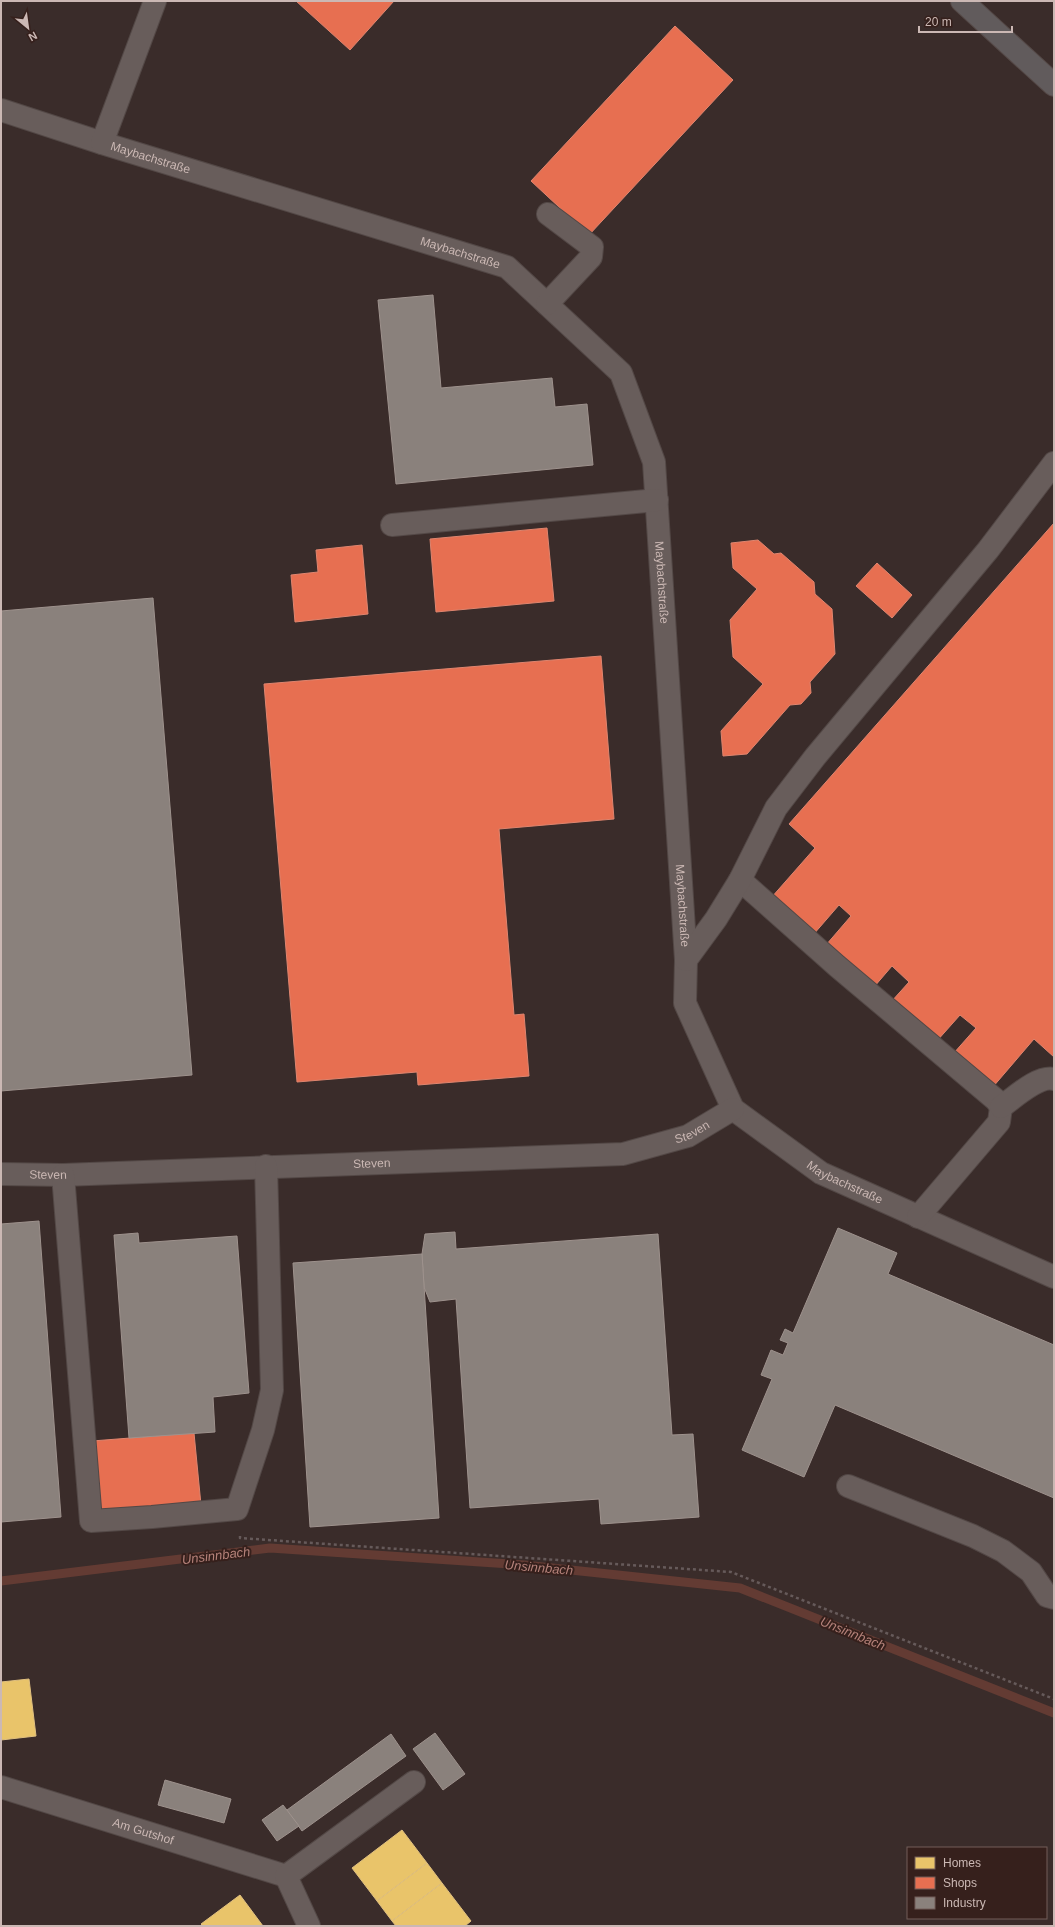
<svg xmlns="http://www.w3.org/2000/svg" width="1055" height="1927" font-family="Arial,sans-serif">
	<rect width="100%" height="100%" fill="#3a2c2a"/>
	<g fill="#e9c46a" stroke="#e0c080">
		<polygon points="29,1679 36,1736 1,1740 1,1682"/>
		<polygon points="402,1830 427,1863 377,1901 352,1868"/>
		<polygon points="427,1863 442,1883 392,1921 377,1901"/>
		<polygon points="442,1883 471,1921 465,1926 396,1926 392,1921"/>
		<polygon points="240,1895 263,1926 203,1926 201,1924"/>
	</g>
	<g fill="#e76f51" stroke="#df856f">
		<polygon points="296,1 394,1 350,50"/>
		<polygon points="675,26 733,80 589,235 531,181"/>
		<polygon points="1054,523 1054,1057 1034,1039 992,1088 953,1054 976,1028 960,1015 936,1042 891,1002 909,982 892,966 874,987 826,945 851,916 839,905 813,935 771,898 815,848 789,824"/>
		<polygon points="547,528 554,601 436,612 430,539"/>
		<polygon points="758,540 774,554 781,553 814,582 815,594 832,609 835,654 810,682 811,693 801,704 790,705 747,754 723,756 721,731 763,684 733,657 730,620 757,589 733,568 731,543"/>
		<polygon points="362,545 368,614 295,622 291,575 318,572 316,550"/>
		<polygon points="877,563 912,595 892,618 856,586"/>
		<polygon points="601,656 614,819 499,829 514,1015 524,1014 529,1076 418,1085 417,1072 297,1082 264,684"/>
		<polygon points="194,1433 201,1505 99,1514 92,1441"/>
	</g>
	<g fill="#8a817c" stroke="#9e928d">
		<polygon points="433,295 441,388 552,378 555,407 587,404 593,465 396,484 378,300"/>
		<polygon points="153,598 192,1075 1,1091 1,611"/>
		<polygon points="39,1221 61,1517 1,1522 1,1224"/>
		<polygon points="838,1228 897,1253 888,1274 1054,1345 1054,1498 835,1405 804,1477 742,1450 772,1379 761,1375 771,1350 783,1355 788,1343 780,1340 785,1329 793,1333"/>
		<polygon points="455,1232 456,1249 658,1234 672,1435 693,1434 699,1517 601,1524 599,1499 470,1508 456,1299 430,1302 424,1287 422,1254 425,1234"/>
		<polygon points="138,1233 139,1243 237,1236 249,1393 213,1397 215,1432 129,1438 114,1235"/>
		<polygon points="422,1254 439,1518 310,1527 293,1263"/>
		<polygon points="435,1733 465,1774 443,1790 413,1749"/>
		<polygon points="391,1734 406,1756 302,1831 287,1810"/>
		<polygon points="165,1780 231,1799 224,1823 158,1805"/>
		<polygon points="283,1805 299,1826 277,1841 262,1820"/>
	</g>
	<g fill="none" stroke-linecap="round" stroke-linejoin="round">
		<polyline stroke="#633b33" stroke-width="9" points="1,1581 270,1548 524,1565 740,1588 1054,1713"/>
		<g stroke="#534846" stroke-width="24">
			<g id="minor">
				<path id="s1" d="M1,110L102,143L507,267L621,373L654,462L686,960L685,1003L733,1109L821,1173L1054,1277"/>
				<polyline points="102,143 155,1"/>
				<polyline points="547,304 591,257 592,247 548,214"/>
				<polyline points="392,525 657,500"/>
				<polyline points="740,880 837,966 996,1100 1001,1107 999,1122 918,1217"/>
				<polyline points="686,960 716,919 740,880 776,808 815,757 988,550 1054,463"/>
				<path d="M1001,1107C1014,1098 1038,1075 1054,1079"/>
				<path id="s2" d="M1,1174L63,1175L623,1154L688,1136L733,1109"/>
				<polyline points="63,1175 91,1521 152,1517 237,1509 263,1430 272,1390 266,1166"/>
				<polyline points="848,1486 973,1536 1003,1551 1031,1572 1047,1596 1054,1598"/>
				<path id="s3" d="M1,1787L286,1876"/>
				<polyline points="309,1926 286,1876 414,1782"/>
			</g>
		</g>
		<g stroke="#554947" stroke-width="24">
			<polyline id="highway" points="962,1 1054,85"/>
		</g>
		<polyline stroke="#665a5a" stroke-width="2.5" stroke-dasharray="3 3" stroke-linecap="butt" points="240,1536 240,1538 731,1572 1054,1699"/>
		<use href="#minor" stroke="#685d5b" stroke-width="22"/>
		<use href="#highway" stroke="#615b5c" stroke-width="22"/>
	</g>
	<g text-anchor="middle" stroke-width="4" stroke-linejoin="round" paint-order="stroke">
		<g font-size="12" fill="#cbb8b4" stroke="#36201c">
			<text dy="4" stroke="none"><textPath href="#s1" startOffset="157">Maybachstraße</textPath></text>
			<text dy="4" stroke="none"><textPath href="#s1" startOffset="481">Maybachstraße</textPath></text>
			<text dy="4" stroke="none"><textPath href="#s1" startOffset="901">Maybachstraße</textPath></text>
			<text dy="4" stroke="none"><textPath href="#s1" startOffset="1225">Maybachstraße</textPath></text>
			<text dy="4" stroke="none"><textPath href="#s2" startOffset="695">Steven</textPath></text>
			<text dy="4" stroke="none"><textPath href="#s2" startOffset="371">Steven</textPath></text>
			<text dy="4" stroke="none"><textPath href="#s2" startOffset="47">Steven</textPath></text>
			<text dy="4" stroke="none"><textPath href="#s1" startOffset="1573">Maybachstraße</textPath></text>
			<text dy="4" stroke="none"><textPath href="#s3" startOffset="149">Am Gutshof</textPath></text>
		</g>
		<g font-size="13" font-style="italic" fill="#b5827a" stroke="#36201c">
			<text transform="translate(216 1555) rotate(-7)" y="5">Unsinnbach</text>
			<text transform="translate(539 1567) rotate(5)" y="5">Unsinnbach</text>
			<text transform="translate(853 1633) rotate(22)" y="5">Unsinnbach</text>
		</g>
	</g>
	<rect width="1055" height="1927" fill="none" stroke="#cbb8b4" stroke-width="4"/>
	<rect x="907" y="1847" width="140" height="72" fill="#36201c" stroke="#725d59"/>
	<rect x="915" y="1857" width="20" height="12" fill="#e9c46a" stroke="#725d59"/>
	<text x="943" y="1867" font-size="12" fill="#cbb8b4">Homes</text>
	<rect x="915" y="1877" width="20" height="12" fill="#e76f51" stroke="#725d59"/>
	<text x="943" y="1887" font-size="12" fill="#cbb8b4">Shops</text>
	<rect x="915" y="1897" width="20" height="12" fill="#8a817c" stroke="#725d59"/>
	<text x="943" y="1907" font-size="12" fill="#cbb8b4">Industry</text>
	<g transform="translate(28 28) rotate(151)" stroke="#36201c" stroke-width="3" paint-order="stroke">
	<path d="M0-3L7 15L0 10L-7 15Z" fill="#cbb8b4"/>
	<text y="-6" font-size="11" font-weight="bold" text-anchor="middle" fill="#cbb8b4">N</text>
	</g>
	<path d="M919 26v6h93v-6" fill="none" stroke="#cbb8b4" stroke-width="2"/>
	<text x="925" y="26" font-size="12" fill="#cbb8b4" stroke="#36201c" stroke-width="3" paint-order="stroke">20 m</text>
</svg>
